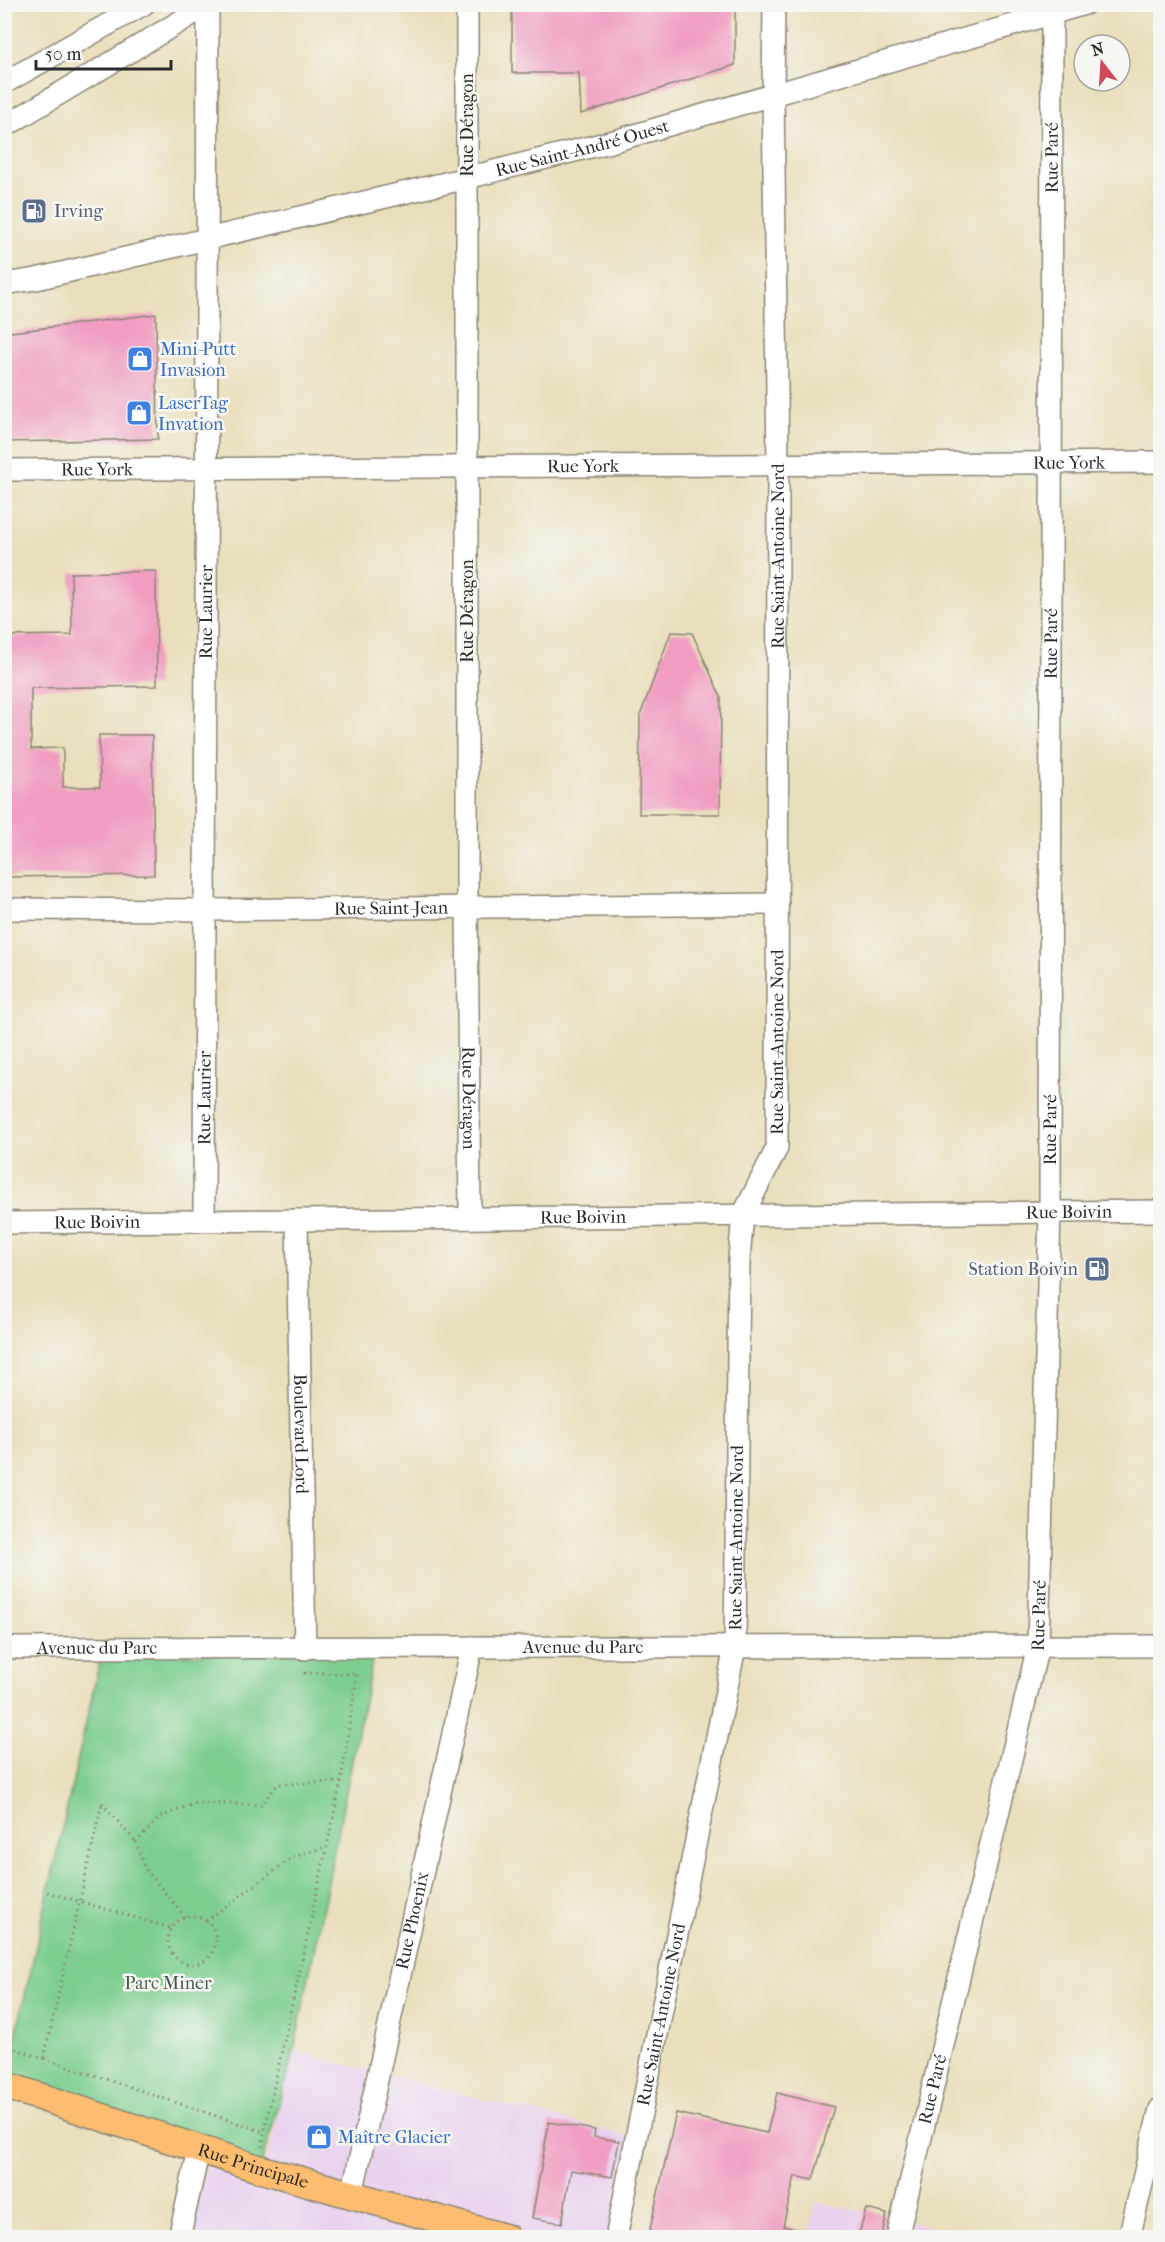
<svg xmlns="http://www.w3.org/2000/svg" width="1165" height="2242" font-family="'IM FELL French Canon',serif">
	<rect width="100%" height="100%" fill="#f6f6f2"/>
	<filter id="ink" filterUnits="userSpaceOnUse"><feTurbulence type="fractalNoise" baseFrequency=".0167" numOctaves="2"/><feDisplacementMap in="SourceGraphic" scale="12" xChannelSelector="R" yChannelSelector="G"/><feConvolveMatrix kernelMatrix="1 2 1 2 8 2 1 2 1" color-interpolation-filters="sRGB"/></filter>
	<filter id="wash" filterUnits="userSpaceOnUse"><feTurbulence type="fractalNoise" baseFrequency=".008" numOctaves="4" result="noise"/><feDisplacementMap in="SourceGraphic" scale="24" xChannelSelector="R" yChannelSelector="G"/><feGaussianBlur stdDeviation="1.35" result="paint"/><feColorMatrix in="noise" values="0 0 0 0 0 0 0 0 0 0 0 0 0 0 0 0 0 1.4 0 .05"/><feComposite in="paint" operator="in"/></filter>
	<g filter="url(#wash)">
		<rect width="100%" height="100%" fill="#eadfbc"/>
		<g fill="#e9d2ee">
			<polygon points="294,2051 631,2137 609,2237 188,2238 207,2163 262,2177"/>
			<polygon points="816,2202 919,2224 975,2237 808,2238"/>
		</g>
		<polygon fill="#7dce8f" stroke="#547c5d" stroke-width="1.5" points="374,1652 294,2051 260,2169 5,2085 101,1656"/>
		<g id="blocks">
			<g fill="#f09dc1">
				<polygon points="512,4 735,4 735,65 581,114 579,73 512,73"/>
				<polygon points="156,314 158,439 4,442 4,333"/>
				<polygon points="156,571 157,686 31,688 31,749 63,748 63,787 100,787 99,735 152,735 154,875 4,877 4,636 72,635 71,573"/>
				<polygon points="671,632 692,633 721,697 720,814 639,814 640,716"/>
				<polygon points="777,2093 834,2107 813,2180 795,2176 783,2226 809,2232 808,2238 648,2238 676,2113 767,2133"/>
				<polygon points="549,2122 595,2130 594,2137 619,2141 612,2177 571,2170 562,2223 532,2218"/>
				<polygon points="866,2209 887,2214 881,2238 858,2238"/>
			</g>
		</g>
	</g>
	<g filter="url(#ink)">
		<use href="#blocks" fill-opacity="0" stroke="#8a8574" stroke-width="1.5"/>
		<g fill="none" stroke-linecap="round" stroke-linejoin="round">
			<g stroke="#8a8574" stroke-width="24">
				<g id="minor">
					<path id="s1" d="M467,4V907L470,1218"/>
					<polyline points="4,83 144,4"/>
					<polyline points="4,127 209,4"/>
					<path id="s2" d="M4,284L36,279L467,178L614,141L1085,4"/>
					<path id="s3" d="M4,470L1160,462"/>
					<path id="s4" d="M4,909L205,910L778,904"/>
					<path id="s5" d="M297,1220L305,1649"/>
					<path id="s6" d="M204,1221L208,4"/>
					<path id="s7" d="M4,1223L1160,1211"/>
					<path id="s8" d="M4,1648L1160,1646"/>
					<path id="s9" d="M352,2194L472,1647"/>
					<polyline points="179,2238 199,2150"/>
					<path id="s10" d="M616,2238L735,1647L739,1259L743,1215L777,1148L778,464L773,95L774,4"/>
					<path id="s11" d="M897,2238L1038,1646L1050,1212L1052,4"/>
					<polyline points="1129,2238 1160,2109"/>
				</g>
			</g>
			<g stroke="#8a8574" stroke-width="30">
				<g id="major">
					<path id="s12" d="M4,2085L260,2169L506,2238"/>
				</g>
			</g>
			<g stroke="#8a8574" stroke-width="3" stroke-dasharray="1.5 4.5" stroke-linecap="butt">
				<polyline points="102,1803 136,1842"/>
				<polyline points="47,1892 171,1928"/>
				<circle cx="192" cy="1940" r="24"/>
				<polyline points="185,1917 144,1867 136,1842 159,1818 195,1803 261,1805 278,1784 341,1782"/>
				<polyline points="206,1921 293,1857 326,1847"/>
				<polyline points="4,2045 264,2132"/>
				<polyline points="44,2058 102,1803"/>
				<polyline points="263,2147 264,2132 341,1782 357,1674 305,1673 305,1669"/>
			</g>
			<use href="#minor" stroke="#fff" stroke-width="21"/>
			<use href="#major" stroke="#fcbd6f" stroke-width="27"/>
		</g>
	</g>
	<defs>
		<g id="fuel-square" transform="scale(1.35)"><rect x="-9" y="-9" width="18" height="18" rx="4" fill="#5c6f8a" stroke="#f6f6f2"/><path d="M-5.5-6h7V0h2V4h1.3V-2.5L3-4.5l.8-.8L6-3V5H2.5V1h-1V6h-7ZM-4.2-4.7v3.2H.2V-4.7Z" fill="#fff"/></g>
		<g id="shop-square" transform="scale(1.35)"><rect x="-9" y="-9" width="18" height="18" rx="4" fill="#3f7fe0" stroke="#f6f6f2"/><path d="M-5-2.5h2.3a2.7 3.5 0 0 1 5.4 0H5L5.5 6h-11ZM-1.5-2.5h3a1.5 2.3 0 0 0-3 0Z" fill="#fff"/></g>
	</defs>
	<g fill-rule="evenodd">
		<use href="#fuel-square" x="34" y="211"/>
		<use href="#shop-square" x="140" y="359"/>
		<use href="#shop-square" x="139" y="413"/>
		<use href="#fuel-square" x="1097" y="1269"/>
		<use href="#shop-square" x="319" y="2137"/>
	</g>
	<g text-anchor="middle" stroke-width="5" stroke-linejoin="round" paint-order="stroke">
		<g font-size="18" fill="#2b2b2b" stroke="#f6f6f2">
			<text transform="translate(467 125) rotate(-90)" y="6">Rue Déragon</text>
			<text dy="6" stroke="none"><textPath href="#s2" startOffset="594">Rue Saint-André Ouest</textPath></text>
			<text dy="6" stroke="none"><textPath href="#s11" startOffset="2097">Rue Paré</textPath></text>
			<text dy="6" stroke="none"><textPath href="#s3" startOffset="1065">Rue York</textPath></text>
			<text dy="6" stroke="none"><textPath href="#s3" startOffset="579">Rue York</textPath></text>
			<text dy="6" stroke="none"><textPath href="#s3" startOffset="93">Rue York</textPath></text>
			<text dy="6" stroke="none"><textPath href="#s10" startOffset="1702">Rue Saint-Antoine Nord</textPath></text>
			<text transform="translate(467 611) rotate(-90)" y="6">Rue Déragon</text>
			<text dy="6" stroke="none"><textPath href="#s6" startOffset="609">Rue Laurier</textPath></text>
			<text dy="6" stroke="none"><textPath href="#s11" startOffset="1611">Rue Paré</textPath></text>
			<text dy="6" stroke="none"><textPath href="#s4" startOffset="387">Rue Saint-Jean</textPath></text>
			<text dy="6" stroke="none"><textPath href="#s10" startOffset="1216">Rue Saint-Antoine Nord</textPath></text>
			<text dy="6" stroke="none"><textPath href="#s1" startOffset="1094">Rue Déragon</textPath></text>
			<text dy="6" stroke="none"><textPath href="#s6" startOffset="123">Rue Laurier</textPath></text>
			<text dy="6" stroke="none"><textPath href="#s11" startOffset="1125">Rue Paré</textPath></text>
			<text dy="6" stroke="none"><textPath href="#s7" startOffset="1065">Rue Boivin</textPath></text>
			<text dy="6" stroke="none"><textPath href="#s7" startOffset="579">Rue Boivin</textPath></text>
			<text dy="6" stroke="none"><textPath href="#s7" startOffset="93">Rue Boivin</textPath></text>
			<text dy="6" stroke="none"><textPath href="#s5" startOffset="214">Boulevard Lord</textPath></text>
			<text dy="6" stroke="none"><textPath href="#s10" startOffset="712">Rue Saint-Antoine Nord</textPath></text>
			<text dy="6" stroke="none"><textPath href="#s11" startOffset="639">Rue Paré</textPath></text>
			<text dy="6" stroke="none"><textPath href="#s8" startOffset="579">Avenue du Parc</textPath></text>
			<text dy="6" stroke="none"><textPath href="#s8" startOffset="93">Avenue du Parc</textPath></text>
			<text dy="6" stroke="none"><textPath href="#s9" startOffset="280">Rue Phoenix</textPath></text>
			<text dy="6" stroke="none"><textPath href="#s10" startOffset="228">Rue Saint-Antoine Nord</textPath></text>
			<text dy="6" stroke="none"><textPath href="#s11" startOffset="153">Rue Paré</textPath></text>
			<text dy="6" stroke="none"><textPath href="#s12" startOffset="262">Rue Principale</textPath></text>
		</g>
		<g font-size="18" fill="#4e5e75" stroke="#f6f6f2" text-anchor="start">
			<text x="54" y="217">Irving</text>
			<text x="1078" y="1275" text-anchor="end">Station Boivin</text>
		</g>
		<g font-size="18" fill="#366cbe" stroke="#f6f6f2" text-anchor="start">
			<text x="160" y="355">Mini-Putt<tspan x="160" dy="21">Invasion</tspan></text>
			<text x="158" y="409">LaserTag<tspan x="158" dy="21">Invation</tspan></text>
			<text x="338" y="2143">Maître Glacier</text>
		</g>
		<g font-size="18" fill="#445c49" stroke="#f6f6f2">
			<text x="168" y="1989">Parc Miner</text>
		</g>
	</g>
	<rect width="1165" height="2242" fill="none" stroke="#f6f6f2" stroke-width="24"/>
	<g transform="translate(1102 63) rotate(343)"><circle r="28" fill="#f6f6f2" stroke="#a5a5a2" stroke-width="1.5"/>
	<path d="M0-4.5L10 22L0 15L-10 22Z" fill="#d1495b"/>
	<text y="-9" font-size="16" font-weight="bold" text-anchor="middle" fill="#2b2b2b">N</text>
	</g>
	<path d="M36 60v9h135v-9" fill="none" stroke="#2b2b2b" stroke-width="3"/>
	<text x="45" y="60" font-size="18" fill="#2b2b2b" stroke="#f6f6f2" stroke-width="4.5" paint-order="stroke">50 m</text>
</svg>
